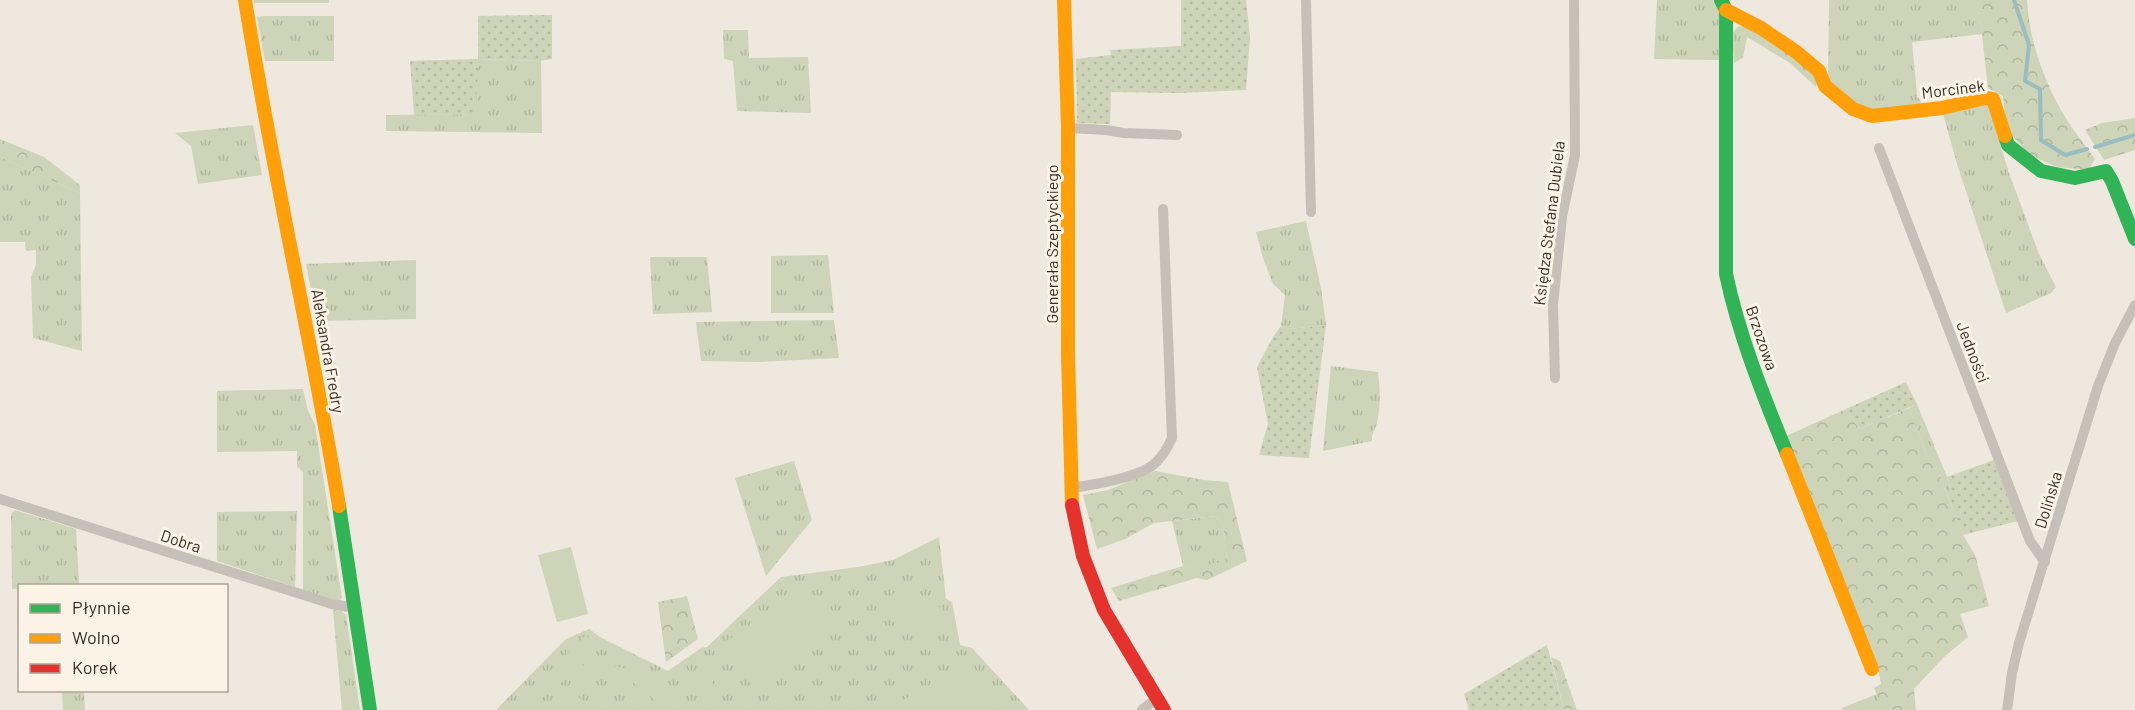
<svg xmlns="http://www.w3.org/2000/svg" width="2135" height="710" font-family="Barlow,sans-serif">
	<defs>
		<pattern id="grass-tufts" width="24" height="20" patternUnits="userSpaceOnUse" patternTransform="scale(1.5)"><rect width="24" height="20" fill="#cdd4b7"/><path d="M3 7l-1-3M5 7V3M7 7l1-3M15 17l-1-3M17 17v-4M19 17l1-3" fill="none" stroke="#b1b69d"/></pattern>
		<pattern id="forest-crowns" width="20" height="18" patternUnits="userSpaceOnUse" patternTransform="scale(1.5)"><rect width="20" height="18" fill="#cdd4b7"/><path d="M2 6a3 3 0 1 1 6 0M12 15a3 3 0 1 1 6 0" fill="none" stroke="#b1b69d"/></pattern>
		<pattern id="garden-dots" width="8" height="8" patternUnits="userSpaceOnUse" patternTransform="scale(1.5)"><rect width="8" height="8" fill="#cdd4b7"/><path d="M2 2h.1M6 6h.1" fill="none" stroke="#b1b69d" stroke-width="1.8" stroke-linecap="round"/></pattern>
	</defs>
	<rect width="100%" height="100%" fill="#eee8df"/>
	<g fill="url(#grass-tufts)">
		<rect x="254" y="0" width="75" height="3"/>
		<polygon points="1657,0 1715,0 1721,17 1720,60 1654,59"/>
		<path d="M1829,0H1978L1982,34L1912,42L1917,95L1922,104C1906,106 1882,114 1866,109C1851,104 1839,91 1828,80Z"/>
		<polygon points="265,16 334,16 334,61 265,61 257,17"/>
		<polygon points="1747,25 1808,67 1818,81 1816,87 1790,63 1747,37 1743,58 1734,63 1732,33 1738,27"/>
		<polygon points="723,30 748,30 749,58 808,57 811,113 737,111 733,61 724,59"/>
		<polygon points="478,59 541,61 542,133 386,131 386,115 475,114"/>
		<polygon points="1988,102 2000,135 2000,144 2009,173 2039,254 2056,287 2051,293 2006,313 1958,167 1943,114"/>
		<polygon points="253,125 262,175 198,184 191,146 175,133"/>
		<polygon points="0,157 80,193 82,351 33,338 31,277 36,265 36,250 26,251 25,242 0,242"/>
		<polygon points="1306,221 1321,288 1326,325 1288,329 1281,326 1285,295 1273,284 1263,258 1256,232"/>
		<polygon points="828,255 834,313 771,313 771,256"/>
		<polygon points="650,257 707,257 712,312 653,314"/>
		<polygon points="416,260 416,319 317,321 306,264"/>
		<polygon points="834,320 839,358 758,362 701,361 696,322"/>
		<path d="M1331,366L1378,372C1380,390 1381,405 1377,422C1376,429 1371,434 1372,441L1323,451Z"/>
		<polygon points="303,389 308,411 315,425 342,598 339,601 303,590 303,472 297,467 297,451 217,452 217,391"/>
		<polygon points="1917,404 1947,477 1951,492 1948,496 1933,458 1927,456 1909,408"/>
		<polygon points="794,461 812,520 766,576 735,478"/>
		<polygon points="15,510 76,529 79,585 20,586 19,589 12,589 11,514"/>
		<polygon points="297,511 295,587 217,561 217,512"/>
		<polygon points="1216,516 1223,526 1227,559 1198,569 1183,566 1172,521"/>
		<polygon points="939,537 946,599 952,602 960,645 972,648 1029,710 496,710 566,639 589,629 600,637 668,671 701,648 707,647 781,577 858,567 893,560"/>
		<polygon points="333,610 340,610 346,615 360,710 342,710"/>
		<polygon points="62,691 84,691 85,710 63,710"/>
		<polygon points="1877,694 1883,710 1843,710 1842,708"/>
	</g>
	<g fill="url(#forest-crowns)">
		<path d="M1978,0H2027C2029,38 2042,76 2061,110C2070,127 2084,143 2095,159L2088,170L2057,167L2030,155L2007,130L2003,96L1988,88Z"/>
		<polygon points="2135,118 2135,150 2104,160 2085,130 2102,123"/>
		<polygon points="0,139 44,157 80,185 80,193 0,157"/>
		<polygon points="1909,408 1927,456 1933,458 1963,535 1975,555 1989,606 1960,614 1968,637 1945,656 1914,689 1916,710 1883,710 1874,688 1881,684 1879,673 1784,437 1846,409 1859,429"/>
		<polygon points="1155,471 1204,480 1228,482 1247,561 1207,580 1197,578 1119,601 1111,588 1183,566 1198,568 1227,559 1223,526 1216,516 1154,523 1125,539 1097,549 1083,495 1108,490"/>
		<polygon points="687,596 698,639 666,662 658,602"/>
		<polygon points="1551,657 1560,661 1577,710 1564,710"/>
	</g>
	<g fill="url(#garden-dots)">
		<polygon points="1181,0 1246,0 1250,37 1246,90 1178,93 1111,92 1110,124 1077,123 1076,59 1111,55 1110,50 1181,46"/>
		<polygon points="552,15 552,59 540,61 479,59 475,114 414,115 410,61 478,59 478,16"/>
		<polygon points="1326,325 1309,458 1259,455 1268,424 1257,367 1273,337 1281,326 1288,329"/>
		<polygon points="1906,382 1917,404 1859,429 1846,409"/>
		<polygon points="1994,460 2018,521 1963,535 1948,496 1951,492 1947,477"/>
		<polygon points="1547,645 1564,710 1469,710 1464,694"/>
	</g>
	<g fill="#cdd4b7">
		<polygon points="571,547 588,614 557,622 538,555"/>
		<polygon points="805,585 833,624 750,683 722,644"/>
		<polygon points="893,593 942,608 934,635 885,619"/>
		<path d="M586,635L597,645L575,666C616,660 652,670 672,710H661C640,677 599,661 562,682C550,689 541,700 531,710H511Z"/>
		<polygon points="967,664 993,710 885,710"/>
		<polygon points="702,667 720,694 705,705 687,677"/>
		<polygon points="569,688 592,710 547,710"/>
	</g>
	<g fill="none" stroke-linecap="round" stroke-linejoin="round">
		<g stroke="#99bec1" stroke-width="4">
			<polyline points="2014,0 2029,45 2025,81 2040,89 2041,140 2065,155 2087,149"/>
			<polyline points="2095,147 2135,135"/>
		</g>
		<g stroke="#c6c0b8" stroke-width="10">
			<polyline points="1306,0 1311,212"/>
			<polyline points="1068,128 1106,130 1124,133 1177,135"/>
			<polyline points="1879,148 2030,541 2045,562"/>
			<polyline points="1555,378 1553,305 1562,217 1575,155 1574,0"/>
			<path d="M1071,488C1092,485 1137,478 1153,465C1162,458 1167,449 1172,438L1163,209"/>
			<polyline points="0,499 332,604 354,608"/>
			<polyline points="1142,710 1157,698"/>
			<polyline points="2007,710 2012,673 2019,643 2098,386 2115,343 2135,305"/>
		</g>
		<g stroke="#30b455" stroke-width="14">
			<path d="M1721,0L1726,10V274C1739,336 1763,395 1787,454"/>
			<polyline points="2005,136 2008,145 2041,171 2075,178 2106,171 2112,181 2135,239"/>
			<polyline points="339,506 370,710"/>
		</g>
		<g stroke="#ff9f0a" stroke-width="14">
			<path d="M245,0C272,170 311,337 339,506"/>
			<polyline points="1064,0 1068,128 1068,355 1072,505"/>
			<polyline points="1726,10 1761,28 1795,51 1819,71 1825,86 1853,109 1872,116 1942,108 1985,98 1993,99 2005,136"/>
			<polyline points="1787,454 1872,669"/>
		</g>
		<polyline stroke="#e5322d" stroke-width="14" points="1072,505 1083,556 1104,610 1164,710"/>
	</g>
	<g text-anchor="middle" stroke-width="6" stroke-linejoin="round" paint-order="stroke">
		<g font-size="16" fill="#382d26" stroke="#fbf3e5">
			<text transform="translate(1953 89) rotate(-7)" y="6">Morcinek</text>
			<text transform="translate(1549 223) rotate(-83)" y="6">Księdza Stefana Dubiela</text>
			<text transform="translate(1052 244) rotate(-90)" y="6">Generała Szeptyckiego</text>
			<text transform="translate(1762 338) rotate(71)" y="6">Brzozowa</text>
			<text transform="translate(328 351) rotate(80)" y="6">Aleksandra Fredry</text>
			<text transform="translate(1973 352) rotate(69)" y="6">Jedności</text>
			<text transform="translate(2048 500) rotate(-73)" y="6">Dolińska</text>
			<text transform="translate(181 541) rotate(18)" y="6">Dobra</text>
		</g>
	</g>
	<rect x="18" y="584" width="210" height="108" fill="#fbf3e5" stroke="#ada499" stroke-width="1.5"/>
	<rect x="30" y="604" width="30" height="9" fill="#30b455" stroke="#ada499" stroke-width="1.5"/>
	<text x="72" y="614" font-size="18" fill="#382d26">Płynnie</text>
	<rect x="30" y="634" width="30" height="9" fill="#ff9f0a" stroke="#ada499" stroke-width="1.5"/>
	<text x="72" y="644" font-size="18" fill="#382d26">Wolno</text>
	<rect x="30" y="664" width="30" height="9" fill="#e5322d" stroke="#ada499" stroke-width="1.5"/>
	<text x="72" y="674" font-size="18" fill="#382d26">Korek</text>
</svg>
